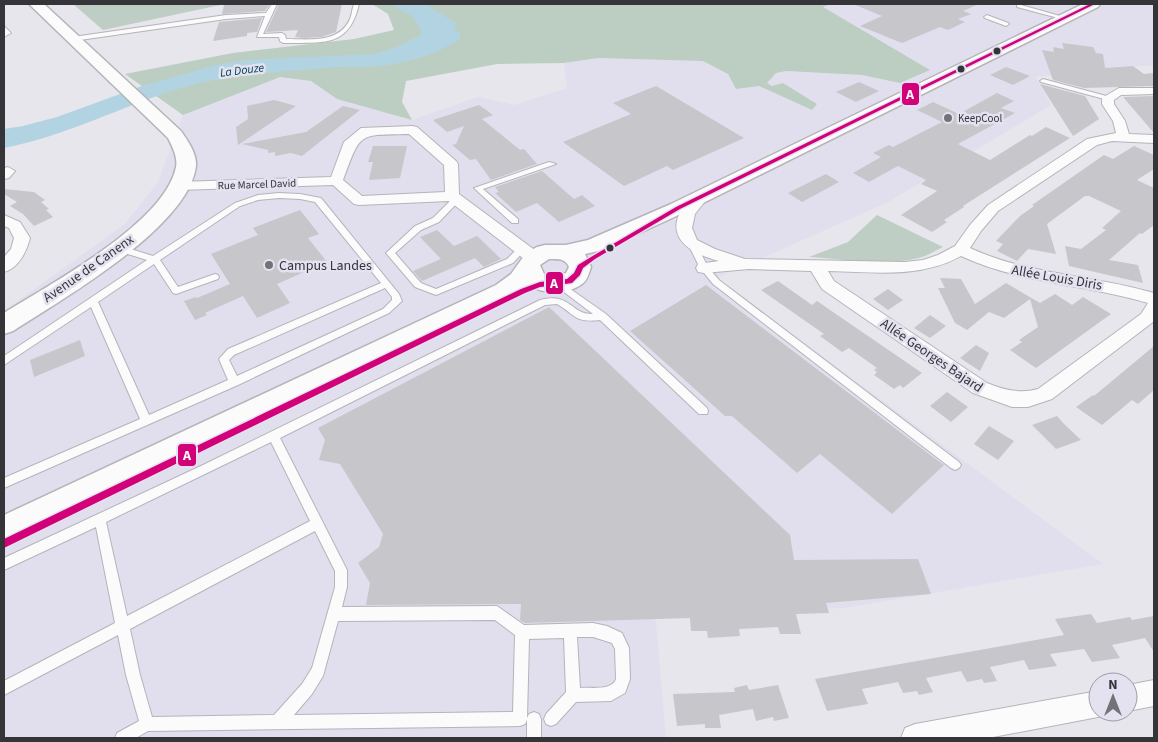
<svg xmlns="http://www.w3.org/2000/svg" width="1158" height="742" font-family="'Source Sans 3',sans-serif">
	<rect width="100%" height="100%" fill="#e6e6ec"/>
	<polygon fill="#e1dfee" points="830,4 1154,4 1154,66 1123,66 1036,77 1051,105 888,202 717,278 1103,564 844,608 655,613 666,738 4,738 4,311 125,224 158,182 183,115 279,77 311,81 337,99 412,120 478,97 514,105 567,88 564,63 598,58 703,61 728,74 736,89 759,86 812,110 817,104 783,83 772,86 766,83 776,73 785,71 862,75 900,83 822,6"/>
	<g fill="#bfcec4">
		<polygon points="73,4 225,4 103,30"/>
		<path d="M877,215L943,247C936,250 929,255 922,257C889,267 843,259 809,257L848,242Z"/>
	</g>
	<polygon fill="#bbcec1" points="372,4 830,4 823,7 930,70 900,83 862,75 786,71 776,73 767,83 772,86 783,83 817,104 812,110 759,86 736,89 728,74 703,61 598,58 564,63 497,64 406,81 402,102 412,120 337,99 311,81 280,77 183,115 125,74 233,53 354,39 394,30 388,14"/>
	<path fill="#b2d3e2" d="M391,4H425L456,23L455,30L460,33V39C424,62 382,69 341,67C328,67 315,69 303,70C256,73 209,78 165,93C111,112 60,137 4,148V129L23,126L57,117L142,86L216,65L246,60L373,54L395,48L421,35V30L413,17Z"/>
	<g fill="#c7c6cb">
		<polygon points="227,4 270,4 265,11 222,14 224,5"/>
		<polygon points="279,4 342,4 336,32 322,37 304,38 295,37 298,30 266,32"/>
		<polygon points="853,4 979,4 963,11 971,14 958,19 965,22 948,30 940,27 902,43 860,26 882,16"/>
		<polygon points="262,18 257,32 247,33 247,36 213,41 219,22"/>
		<polygon points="1062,43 1093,47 1096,53 1103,54 1105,68 1133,66 1144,74 1154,73 1154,86 1084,88 1053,80 1042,50 1054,52 1053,47 1064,49"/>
		<polygon points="1006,67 1030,76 1013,85 990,75"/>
		<polygon points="859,82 879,91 856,102 836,92"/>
		<polygon points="1040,84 1085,96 1099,119 1073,136"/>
		<polygon points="656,86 744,138 673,170 667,166 624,186 563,142 631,114 613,103"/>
		<polygon points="997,93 1014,101 1001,108 1015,113 958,144 990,160 1030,135 1032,136 1046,127 1070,138 963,206 964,207 944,220 947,222 932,232 901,215 937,191 921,184 926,180 898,166 869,182 853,173 881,157 873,153 889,145 893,147 942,122 917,110 933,102 959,114"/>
		<polygon points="1154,96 1154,133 1123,97"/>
		<polygon points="274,100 296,106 238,145 236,127 248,119 247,106"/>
		<polygon points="479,105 493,115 482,119 520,150 524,149 537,164 491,180 476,159 470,160 452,145 456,144 464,126 447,132 433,120"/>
		<polygon points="343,106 360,110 302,156 291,153 275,156 275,152 268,153 268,150 242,144 306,132"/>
		<polygon points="373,146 407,146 400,178 369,180 373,162 368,162"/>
		<polygon points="1134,146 1154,155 1154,169 1137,180 1154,188 1154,225 1142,234 1140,233 1109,260 1138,265 1143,283 1069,266 1065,246 1081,249 1106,230 1102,228 1121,211 1089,196 1085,196 1047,224 1056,254 1028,249 1017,261 997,251 1003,244 996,241 1020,216 1034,206 1032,205 1104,155 1113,159"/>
		<polygon points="542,171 574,199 582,195 595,206 559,222 537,203 516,212 495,193 499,192 495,187"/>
		<polygon points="826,174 839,182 802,202 788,193"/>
		<polygon points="4,189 34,192 45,200 41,202 49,209 46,210 53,217 34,226 23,214 10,206 17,202 4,194"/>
		<polygon points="300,210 319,234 308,238 327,262 277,284 290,303 257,318 243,296 205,313 207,315 195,320 184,301 196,297 197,298 230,284 211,254 258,235 253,228"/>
		<polygon points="437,230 454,246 477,236 501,259 484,267 475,258 422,281 413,271 441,259 420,237"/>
		<polygon points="940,278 961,279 975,304 1006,283 1040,303 1055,294 1072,305 1083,297 1111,314 1036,368 1010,350 1022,342 1019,340 1038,327 1030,299 1004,318 989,312 967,330 955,323 938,288 945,288"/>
		<polygon points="778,281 812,305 817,301 922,373 903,388 900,385 894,389 874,375 877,372 874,370 877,368 849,348 842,352 820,336 824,334 761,290"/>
		<polygon points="706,285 941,463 944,465 892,514 820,454 797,473 732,416 725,416 630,331"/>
		<polygon points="888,289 903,300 888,310 873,299"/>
		<polygon points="549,307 790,535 794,560 918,559 931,594 826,603 829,613 796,614 801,634 780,634 778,627 739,629 740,636 708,638 707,631 691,631 690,618 525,623 520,620 521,604 366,605 370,583 358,563 379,547 383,534 340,464 319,460 325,440 318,428"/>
		<polygon points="930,315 946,326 930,338 914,328"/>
		<polygon points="80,340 85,356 34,377 30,360"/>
		<polygon points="976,345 989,353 980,371 960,358"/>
		<polygon points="1154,346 1154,390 1138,404 1132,400 1102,425 1076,407 1093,395 1094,396"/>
		<polygon points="947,392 968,407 951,422 930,406"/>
		<polygon points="1057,416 1064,424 1081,440 1056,449 1032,425"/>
		<polygon points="989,426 1014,441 998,460 974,444"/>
		<polygon points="1091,614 1097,623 1130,617 1132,620 1154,616 1154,652 1145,638 1112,645 1120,658 1092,662 1084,649 1050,654 1057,666 1029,670 1024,660 990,667 997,681 984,683 982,679 967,682 961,671 926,678 933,692 919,695 917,691 903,693 898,682 862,689 868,704 827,711 815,679 1064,635 1055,619"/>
		<polygon points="747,685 749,690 778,685 789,718 774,721 773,717 756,721 753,709 719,715 721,728 705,728 705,724 677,726 673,694 735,692 734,688"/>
	</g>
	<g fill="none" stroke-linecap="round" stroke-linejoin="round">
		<g stroke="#b4b4b9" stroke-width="2">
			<g id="service">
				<path d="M272,4H277L263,34L282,33L285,35L286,39C308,39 339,44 350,19C352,14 352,9 354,4H359C349,49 321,42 283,43L280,41L279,37H257L265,16L226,19L73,41L70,39L73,37L226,15L266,13Z"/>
				<polygon points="1017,5 1021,5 1067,18 1062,19 1017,7"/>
				<polygon points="987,15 1008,23 1009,24 1006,26 985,18 984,17"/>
				<polygon points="4,26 11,33 4,37"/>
				<polygon points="1043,79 1110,97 1111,98 1108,100 1041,82 1040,81"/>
				<polygon points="549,162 556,164 483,189 518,219 518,223 512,223 474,188"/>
				<path d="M279,193L300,194L321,198L399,294L402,301L389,313L238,385L4,488V478L140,419L91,307L4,365V356L147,260L118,251V247L121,246L153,256L235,203L258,195ZM279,198L300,199L315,202L381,283L228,349L219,359L228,380L149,415L98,302L154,264L173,293L176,294L218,279L219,277L218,275L215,274L178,287L160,260L240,206L258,200ZM385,288L392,297V300L383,309L237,376L229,360L234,355Z"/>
				<polygon points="454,197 457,197 461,199 439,222 421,230 395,253 421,283 436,289 507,259 518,248 521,247 525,250 513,263 436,295 415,287 386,253 415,226 433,218"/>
				<polygon points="692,241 695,242 708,267 719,280 959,462 961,465 959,468 955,470 951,468 713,284 700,268 688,244"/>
				<path d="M559,281L606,314L707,408L708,411L707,414H699L600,320C574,323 576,315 557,304L545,305L280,438L347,570V587L342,607L497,606L524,625L593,623L607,626L622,633L629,648L630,679L625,693L611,701L576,702L556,724L551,726L546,724L544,719L546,714L566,692L564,638L529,639L527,718L529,714L534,712L539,714L541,719V738H527V720L525,724L520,726L148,731L136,738H115L117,733L139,721L126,675L118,635L4,695V681L115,623L96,527L4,570V558L203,465L540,300C572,292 570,315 593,314L556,286L555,284ZM271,442L310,521L127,616L106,522ZM315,531L335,571V587L312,668L302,684L274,715L152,717L140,675L130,629ZM495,620L515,635L513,712L294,715L312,694L323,676L338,621ZM577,637H593L612,643L615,649L616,679C612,691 591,687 580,688Z"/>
			</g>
		</g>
		<g stroke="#b4b4b9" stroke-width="2">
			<g id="minor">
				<path d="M1119,88H1154V94L1121,95L1114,100V104L1125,121L1129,134L1154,135V143L1112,141L1097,145L998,211L981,231L970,248C1028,275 1093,275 1154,293L1153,322L1052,399L1028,407H1012L973,393L822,289L811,271L749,269L704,273L698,272L696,268L698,264L719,261C699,256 669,243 678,217C682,208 691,199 698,192H708L710,195L695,214L692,228L697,240L715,249L745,259L905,262L923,260L938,255L955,246L970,225L988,205L1087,139L1116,133L1113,121L1102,104V98ZM961,256C1021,284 1086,284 1148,303L1141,314L1038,389C1020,394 1004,390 987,383L834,281L828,271C873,272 920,279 961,256Z"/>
				<path d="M412,126L417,127L456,161L458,164L459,194L540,254L542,258L540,262L534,263L528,262L449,201L359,205L354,204L333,185L178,190L173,189L171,186L173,183L178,182L331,177L344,142L361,128ZM409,134L444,165L445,192L362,196L343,180C361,132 357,135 409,134Z"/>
				<polygon points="8,167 15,171 9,178 4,179 4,168"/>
				<path d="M4,215L20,222L30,238C27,251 18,269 4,272V257L11,249L14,238L9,228L4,226Z"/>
				<polygon points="1154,680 1154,706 1128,711 1128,685"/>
				<polygon points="1098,691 1098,712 1108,712 1098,717 988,738 901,738 905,728 915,724"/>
			</g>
		</g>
		<g stroke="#b4b4b9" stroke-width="3">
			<g id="secondary">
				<path d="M29,4H44L181,131C188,141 197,154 196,166C189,227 61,300 13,331L4,334V313C50,284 165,223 176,167C178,157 172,146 168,138Z"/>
				<path d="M1083,4H1100L1098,7L685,212L603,250L585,254L591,267C589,273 587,281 582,284C567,295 543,294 528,285L512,297L4,545V515L496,285L511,274L526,253L537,247L545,245H566L588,240L671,204ZM549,259C558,259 565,258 569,267L566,273L555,276L544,274L540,265Z"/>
			</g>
		</g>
		<use href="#service" fill="#fbfbfc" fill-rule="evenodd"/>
		<use href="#minor" fill="#fbfbfc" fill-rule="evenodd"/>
		<use href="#secondary" fill="#fbfbfc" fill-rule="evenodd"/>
		<g stroke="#e4e2f0" stroke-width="3">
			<polygon id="bus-1" points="1090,4 1095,4 680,209 595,259 583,268 580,275 572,283 565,284 540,287 525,293 4,548 4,539 521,289 540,282 567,279 574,273 578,265 591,257 676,207"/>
		</g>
		<use href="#bus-1" fill="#d20179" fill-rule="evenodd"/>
	</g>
	<g fill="#343439" stroke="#e4e2f0" stroke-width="2">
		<circle cx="997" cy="51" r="4.5"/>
		<circle cx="961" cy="69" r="4.5"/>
		<circle cx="610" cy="248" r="4.5"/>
	</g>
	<g fill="#727278" stroke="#e4e2f0" stroke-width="2">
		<circle cx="948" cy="118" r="5"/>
		<circle cx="269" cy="265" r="5"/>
	</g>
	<g text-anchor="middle" stroke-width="5" stroke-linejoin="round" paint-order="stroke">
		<g font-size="11" fill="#343439" stroke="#e4e2f0" text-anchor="start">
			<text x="958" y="122">KeepCool</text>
		</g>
		<g font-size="11" fill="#343439" stroke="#e4e2f0">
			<text transform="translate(257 184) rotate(-2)" y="4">Rue Marcel David</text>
		</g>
		<g font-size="12" font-style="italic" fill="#004659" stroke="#e4e2f0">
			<text transform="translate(242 70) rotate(-7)" y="4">La Douze</text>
		</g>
		<g font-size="14" fill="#343439" stroke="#e4e2f0" text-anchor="start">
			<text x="279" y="270">Campus Landes</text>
		</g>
		<g font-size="14" fill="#343439" stroke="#e4e2f0">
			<text transform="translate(88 268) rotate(-35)" y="5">Avenue de Canenx</text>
			<text transform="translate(1057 277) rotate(10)" y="5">Allée Louis Diris</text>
			<text transform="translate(932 355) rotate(34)" y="5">Allée Georges Bajard</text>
		</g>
	</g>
	<g stroke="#e4e2f0" stroke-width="2">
		<rect x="901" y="82" width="19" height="24" rx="5" fill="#d20179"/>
		<rect x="545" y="271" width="19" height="24" rx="5" fill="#d20179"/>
		<rect x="177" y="443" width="20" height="24" rx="5" fill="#d20179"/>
	</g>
	<g font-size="14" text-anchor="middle" font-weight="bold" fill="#fff">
		<text x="910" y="99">A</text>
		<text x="554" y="288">A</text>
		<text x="187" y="460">A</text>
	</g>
	<rect width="1158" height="742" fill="none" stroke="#343439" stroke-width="10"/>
	<g transform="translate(1113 697)"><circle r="24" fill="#e4e2f0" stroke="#9e9ca7"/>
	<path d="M0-4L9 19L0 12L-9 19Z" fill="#727278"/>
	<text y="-8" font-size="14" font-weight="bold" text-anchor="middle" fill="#343439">N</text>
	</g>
</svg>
